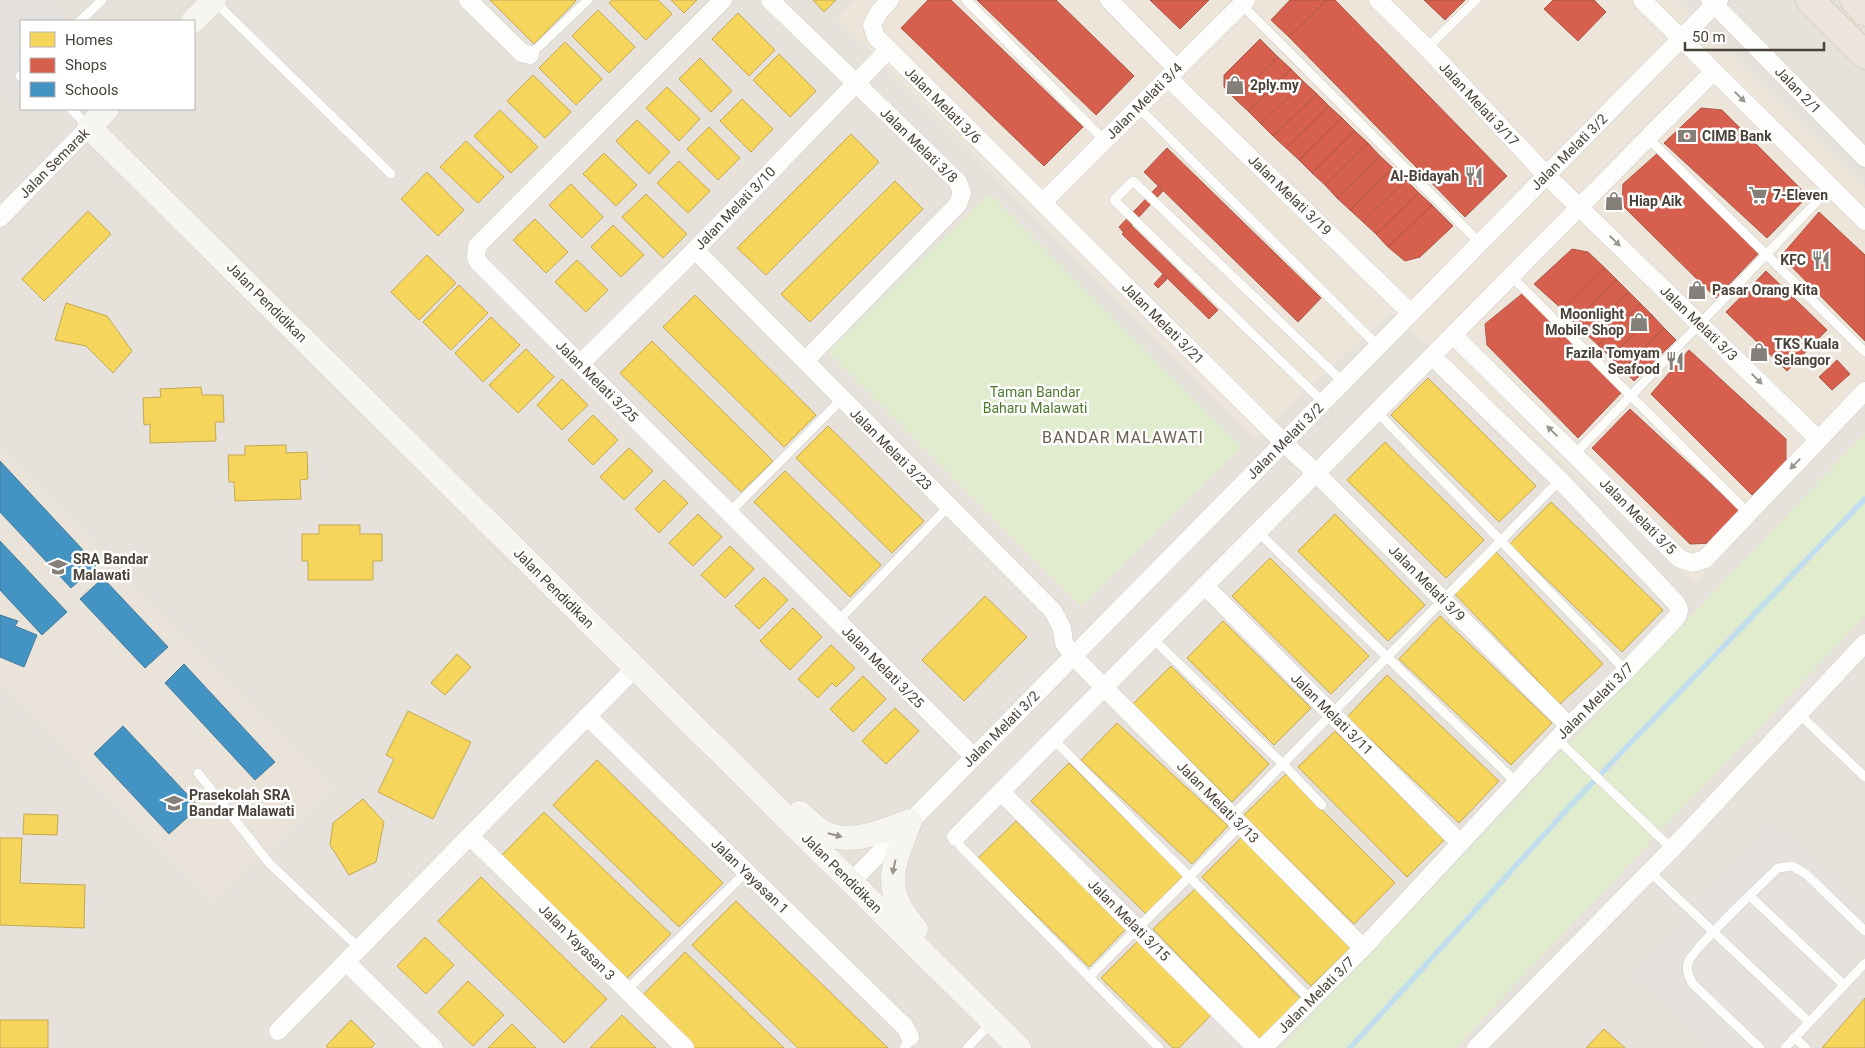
<svg xmlns="http://www.w3.org/2000/svg" width="1865" height="1048" font-family="Roboto,sans-serif">
	<rect width="100%" height="100%" fill="#f3f0ed"/>
	<path fill="#e6e2db" fill-rule="evenodd" d="M0,0H1865V1048H0ZM21,21H194V109H21Z"/>
	<polygon fill="#ede4da" points="854,0 1676,0 1865,188 1865,402 1695,583 1391,312 1255,439 837,17"/>
	<polygon fill="#e9e3d9" points="0,449 333,786 214,902 0,684"/>
	<g fill="#e1ebce">
		<polygon points="989,193 1242,447 1081,606 828,352"/>
		<polygon points="1865,433 1865,616 1455,1048 1280,1048"/>
	</g>
	<g fill="#e5e1de">
		<polygon points="0,0 48,0 70,21 21,21 21,107 0,87"/>
		<polygon points="1772,825 1865,910 1865,945 1770,1048 1715,1048 1634,975"/>
	</g>
	<g fill="#f6d55c" stroke="#c2a952">
		<polygon points="490,0 575,0 576,1 534,44"/>
		<polygon points="612,0 658,0 672,14 646,40 609,3"/>
		<polygon points="671,0 697,0 684,13"/>
		<polygon points="813,0 836,0 824,12"/>
		<polygon points="598,10 635,47 609,73 572,36"/>
		<polygon points="738,13 775,50 749,76 712,39"/>
		<polygon points="565,42 602,79 576,105 539,68"/>
		<polygon points="779,54 816,91 790,117 753,80"/>
		<polygon points="700,58 732,91 711,112 679,79"/>
		<polygon points="533,75 571,112 545,138 507,101"/>
		<polygon points="667,87 700,119 679,141 646,108"/>
		<polygon points="742,99 773,129 751,152 720,121"/>
		<polygon points="500,110 538,147 511,173 474,136"/>
		<polygon points="637,120 670,152 649,174 616,141"/>
		<polygon points="709,127 740,158 718,180 687,149"/>
		<polygon points="851,134 879,162 766,275 737,248"/>
		<polygon points="466,141 504,177 478,203 440,167"/>
		<polygon points="604,153 637,185 616,206 583,174"/>
		<polygon points="679,161 710,191 688,213 657,183"/>
		<polygon points="427,172 464,210 438,236 401,199"/>
		<polygon points="895,181 923,209 810,322 781,294"/>
		<polygon points="571,184 603,217 582,238 549,205"/>
		<polygon points="646,194 687,234 663,258 622,217"/>
		<polygon points="88,211 111,234 44,301 22,279"/>
		<polygon points="535,219 568,252 546,273 513,240"/>
		<polygon points="613,225 644,255 621,277 591,247"/>
		<polygon points="427,255 456,283 419,320 391,292"/>
		<polygon points="577,260 608,290 586,312 555,282"/>
		<polygon points="459,285 488,313 451,350 423,322"/>
		<polygon points="695,295 816,415 784,447 663,327"/>
		<polygon points="66,303 107,316 132,351 113,373 86,346 55,340"/>
		<polygon points="491,317 520,345 483,382 455,353"/>
		<polygon points="652,341 773,461 741,492 620,373"/>
		<polygon points="526,349 554,377 518,413 489,385"/>
		<polygon points="1428,378 1536,486 1499,522 1391,415"/>
		<polygon points="562,379 588,405 562,430 537,405"/>
		<polygon points="201,387 202,395 223,395 224,422 215,422 216,441 150,443 150,424 144,425 143,398 161,397 160,389"/>
		<polygon points="593,415 618,440 593,465 568,440"/>
		<polygon points="828,426 924,521 892,553 796,458"/>
		<polygon points="1385,442 1484,540 1446,578 1347,480"/>
		<polygon points="286,445 286,453 307,452 308,479 300,480 301,499 235,501 234,482 229,482 228,455 245,455 245,446"/>
		<polygon points="629,448 653,471 624,500 600,477"/>
		<polygon points="785,471 881,565 850,597 754,502"/>
		<polygon points="664,480 688,503 659,533 635,509"/>
		<polygon points="1551,502 1663,610 1622,652 1510,544"/>
		<polygon points="698,514 722,537 693,566 669,543"/>
		<polygon points="1335,514 1425,605 1388,641 1298,551"/>
		<polygon points="319,525 360,525 360,534 382,534 382,561 373,561 373,580 308,580 308,561 302,561 302,534 319,534"/>
		<polygon points="730,546 754,569 725,598 701,575"/>
		<polygon points="1496,552 1603,664 1560,704 1453,592"/>
		<polygon points="1270,558 1369,656 1331,694 1232,596"/>
		<polygon points="764,577 788,600 759,629 735,606"/>
		<polygon points="985,596 1027,637 964,701 922,660"/>
		<polygon points="793,608 822,637 790,670 760,641"/>
		<polygon points="1440,616 1552,723 1511,765 1399,659"/>
		<polygon points="1223,621 1311,708 1274,745 1187,658"/>
		<polygon points="831,645 855,668 836,687 832,683 818,698 798,679"/>
		<polygon points="457,654 471,667 445,695 431,683"/>
		<polygon points="1171,666 1269,764 1232,802 1133,704"/>
		<polygon points="1387,675 1499,781 1459,823 1347,717"/>
		<polygon points="863,676 886,699 853,732 830,709"/>
		<polygon points="895,708 919,731 886,764 862,741"/>
		<polygon points="408,711 471,742 433,819 378,792 394,759 386,755"/>
		<polygon points="1117,723 1228,826 1192,864 1081,760"/>
		<polygon points="1335,731 1444,840 1407,877 1298,767"/>
		<polygon points="597,760 723,883 679,927 553,805"/>
		<polygon points="1069,763 1183,876 1146,914 1031,801"/>
		<polygon points="1286,774 1395,883 1354,924 1244,815"/>
		<polygon points="363,799 384,822 376,862 349,875 330,845 333,823"/>
		<polygon points="544,812 671,934 627,978 501,856"/>
		<polygon points="24,814 58,815 57,835 23,834"/>
		<polygon points="1016,821 1126,929 1089,967 978,858"/>
		<polygon points="0,838 22,838 20,883 85,885 84,928 0,925"/>
		<polygon points="1241,838 1350,948 1311,986 1202,877"/>
		<polygon points="481,877 607,999 564,1043 438,921"/>
		<polygon points="1195,889 1302,1000 1260,1040 1153,929"/>
		<polygon points="736,901 888,1048 798,1048 692,945"/>
		<polygon points="425,937 454,965 426,994 397,966"/>
		<polygon points="1138,941 1212,1014 1179,1048 1173,1048 1101,978"/>
		<polygon points="685,952 784,1048 695,1048 642,996"/>
		<polygon points="468,981 504,1015 473,1046 438,1012"/>
		<polygon points="1865,998 1865,1048 1822,1048"/>
		<polygon points="622,1015 656,1048 590,1048"/>
		<rect x="0" y="1020" width="48" height="28"/>
		<polygon points="351,1020 375,1044 371,1048 328,1048 326,1046"/>
		<polygon points="512,1024 536,1048 488,1048"/>
		<polygon points="1604,1029 1625,1048 1586,1048"/>
	</g>
	<g fill="#d6604d" stroke="#ac5747">
		<polygon points="928,0 951,0 1083,127 1044,166 901,28"/>
		<polygon points="977,0 1056,0 1134,76 1096,115"/>
		<polygon points="1150,0 1209,0 1180,29"/>
		<polygon points="1290,0 1327,0 1289,37 1271,20"/>
		<polygon points="1327,0 1335,0 1507,176 1465,217 1289,37"/>
		<polygon points="1424,0 1465,0 1445,20"/>
		<polygon points="1553,0 1594,0 1606,12 1578,41 1544,9"/>
		<polygon points="1260,39 1278,57 1235,99 1224,87 1224,75"/>
		<polygon points="1278,57 1291,69 1248,111 1235,99"/>
		<polygon points="1291,69 1304,82 1261,124 1248,111"/>
		<polygon points="1304,82 1317,94 1273,136 1261,124"/>
		<polygon points="1317,94 1329,106 1286,148 1273,136"/>
		<polygon points="1329,106 1342,118 1299,160 1286,148"/>
		<polygon points="1701,108 1722,110 1808,196 1767,238 1664,143"/>
		<polygon points="1342,118 1355,131 1312,173 1299,160"/>
		<polygon points="1355,131 1368,143 1325,185 1312,173"/>
		<polygon points="1368,143 1380,156 1337,198 1325,185"/>
		<polygon points="1167,148 1321,298 1298,322 1144,172"/>
		<polygon points="1660,151 1759,253 1716,298 1622,205 1623,184"/>
		<polygon points="1380,156 1393,168 1350,210 1337,198"/>
		<polygon points="1393,168 1406,180 1363,222 1350,210"/>
		<polygon points="1406,180 1419,193 1376,234 1363,222"/>
		<polygon points="1158,186 1163,191 1124,233 1119,227"/>
		<polygon points="1419,193 1432,205 1388,247 1376,234"/>
		<polygon points="1432,205 1453,226 1420,257 1405,261 1388,247"/>
		<polygon points="1819,212 1865,255 1865,341 1781,256"/>
		<polygon points="1131,225 1218,310 1209,319 1122,234"/>
		<polygon points="1572,249 1588,252 1605,268 1563,310 1534,284"/>
		<polygon points="1605,268 1617,280 1574,322 1563,310"/>
		<polygon points="1766,271 1827,330 1787,371 1726,312"/>
		<polygon points="1163,274 1167,279 1158,288 1154,284"/>
		<polygon points="1617,280 1629,292 1586,334 1574,322"/>
		<polygon points="1629,292 1641,304 1598,345 1586,334"/>
		<polygon points="1523,293 1621,393 1578,438 1487,345 1485,324"/>
		<polygon points="1641,304 1653,316 1610,357 1598,345"/>
		<polygon points="1653,316 1664,328 1622,369 1610,357"/>
		<polygon points="1664,328 1676,340 1634,381 1622,369"/>
		<polygon points="1689,350 1786,439 1786,463 1752,495 1651,394"/>
		<polygon points="1837,360 1850,374 1832,390 1819,377"/>
		<polygon points="1630,409 1739,510 1713,543 1690,544 1592,448"/>
	</g>
	<g fill="#4393c3" stroke="#457b9a">
		<polygon points="0,461 97,565 71,588 0,512"/>
		<polygon points="0,541 67,612 42,635 0,590"/>
		<polygon points="103,578 168,647 145,668 80,599"/>
		<polygon points="0,615 18,621 15,626 37,635 24,667 0,657"/>
		<polygon points="184,664 275,762 255,780 165,683"/>
		<polygon points="123,726 199,807 169,834 94,754"/>
	</g>
	<g fill="none" stroke-linecap="round" stroke-linejoin="round">
		<polyline stroke="#c0deee" stroke-width="5.5" points="1350,1048 1572,804 1865,499"/>
		<g stroke="#d1ceca" stroke-width="10">
			<g id="lane">
				<polyline points="966,0 1105,141"/>
				<polyline points="214,1 391,174"/>
				<polyline points="1240,3 1480,243"/>
				<polyline points="80,21 102,0"/>
				<polyline points="1427,48 1476,0"/>
				<polyline points="530,55 588,0"/>
				<polyline points="20,76 21,76"/>
				<polyline points="1138,107 1378,346"/>
				<polyline points="71,109 88,126"/>
				<polyline points="1648,138 1865,352"/>
				<polyline points="1511,276 1748,513"/>
				<polyline points="1323,402 1114,200 1133,181 1343,382"/>
				<polyline points="1377,412 1626,671"/>
				<polyline points="1575,454 1831,187"/>
				<polyline points="730,512 842,399"/>
				<polyline points="1258,532 1516,782"/>
				<polyline points="838,621 948,507"/>
				<polyline points="1153,639 1283,764 1322,805"/>
				<polyline points="1798,713 1865,777"/>
				<polyline points="1053,739 1310,999"/>
				<polyline points="1557,739 1672,849"/>
				<polyline points="198,773 269,863 359,948"/>
				<polyline points="1232,816 1560,480"/>
				<polyline points="956,837 960,846 1159,1048"/>
				<polyline points="1649,871 1809,1022"/>
				<polyline points="1750,896 1844,985"/>
				<polyline points="1090,976 1241,825"/>
				<polyline points="627,990 746,872"/>
				<polyline points="1794,1037 1806,1048"/>
				<polyline points="904,1048 909,1042 910,1037"/>
				<polyline points="967,1048 992,1022"/>
				<path d="M1760,1048L1693,984C1689,977 1686,971 1688,963C1691,950 1764,882 1778,868L1792,866L1806,874L1865,931"/>
				<polyline points="1785,1048 1865,963"/>
			</g>
		</g>
		<g stroke="#d1ceca" stroke-width="19">
			<g id="street">
				<polyline points="468,0 522,53 530,55"/>
				<polyline points="723,0 477,246 476,258 479,263 974,757"/>
				<polyline points="770,0 958,182 962,193 958,204 805,361"/>
				<polyline points="890,0 879,12 872,25 876,37 1283,442 1316,473 1569,726"/>
				<polyline points="1109,0 1177,69"/>
				<polyline points="1378,0 1427,48 1546,175 1818,439"/>
				<polyline points="1642,0 1865,221"/>
				<polyline points="1710,0 1865,158"/>
				<polyline points="1168,78 1411,313"/>
				<polyline points="1042,203 1246,0"/>
				<polyline points="0,218 89,127"/>
				<polyline points="695,250 1053,611 1062,628 1064,643 1073,656 1363,948"/>
				<polyline points="1453,335 1680,559 1693,563 1705,559 1865,391"/>
				<polyline points="580,364 695,250 888,50"/>
				<polyline points="1205,586 1460,843"/>
				<polyline points="587,716 905,1027 910,1037"/>
				<polyline points="1001,792 1256,1048"/>
				<polyline points="470,836 685,1048"/>
				<polyline points="956,837 1714,71"/>
				<polyline points="851,882 1719,0"/>
				<polyline points="346,962 434,1048"/>
				<polyline points="278,1031 635,668"/>
				<path d="M1263,1048L1363,948L1569,726L1626,671L1676,618C1680,612 1680,609 1676,603L1560,480L1432,356"/>
				<polyline points="1476,1048 1672,849 1865,643"/>
			</g>
		</g>
		<g stroke="#d1cdc4" stroke-width="25">
			<g id="secondary">
				<polyline points="193,21 214,0"/>
				<polyline points="107,109 89,127 1019,1048"/>
				<path d="M800,813C808,819 816,829 825,833C852,846 884,830 910,821"/>
				<path d="M910,821C893,866 880,889 916,929"/>
			</g>
		</g>
		<g stroke="#c9bca9" stroke-width="29">
			<g id="highway">
				<polyline points="1810,0 1865,55"/>
				<polyline points="1854,0 1865,12"/>
			</g>
		</g>
		<use href="#lane" stroke="#fdfdfc" stroke-width="9"/>
		<use href="#street" stroke="#fdfdfc" stroke-width="18"/>
		<use href="#secondary" stroke="#f7f5f0" stroke-width="24"/>
		<use href="#highway" stroke="#ece5db" stroke-width="28"/>
	</g>
	<defs><path id="oneway-solid" d="M-6-.8H1V-3.2L6.5 0L1 3.2V.8H-6Z" transform="scale(1.25)"/></defs>
	<g fill="#9a9691">
		<use href="#oneway-solid" transform="translate(1740 97) rotate(45)"/>
		<use href="#oneway-solid" transform="translate(1615 241) rotate(44)"/>
		<use href="#oneway-solid" transform="translate(1757 379) rotate(44)"/>
		<use href="#oneway-solid" transform="translate(1552 431) rotate(-136)"/>
		<use href="#oneway-solid" transform="translate(1795 464) rotate(134)"/>
	</g>
	<g fill="#97938b">
		<use href="#oneway-solid" transform="translate(835 835) rotate(14)"/>
		<use href="#oneway-solid" transform="translate(894 867) rotate(102)"/>
	</g>
	<defs>
		<g id="shop-bare" transform="scale(1.5)"><path d="M-5-2.5h2.3a2.7 3.5 0 0 1 5.4 0H5L5.5 6h-11ZM-1.5-2.5h3a1.5 2.3 0 0 0-3 0Z" fill="#847f78" stroke="#fff" stroke-width="2.5" paint-order="stroke"/></g>
		<g id="bank-bare" transform="scale(1.5)"><path d="M-6-4H6V4H-6ZM0-2.3a2.3 2.3 0 1 0 0 4.6a2.3 2.3 0 1 0 0-4.6Z" fill="#847f78" stroke="#fff" stroke-width="2.5" paint-order="stroke"/></g>
		<g id="restaurant-bare" transform="scale(1.5)"><path d="M-5-6h1v4h1v-4h1v4h1v-4h1v5L-1.5 .5V6h-2V.5L-5-1ZM5-6V6H3V1.5H1.5Q1.5-4 5-6Z" fill="#847f78" stroke="#fff" stroke-width="2.5" paint-order="stroke"/></g>
		<g id="supermarket-bare" transform="scale(1.5)"><path d="M-6-5.5h2.5l.6 2H6L4.5 2H-2.5L-4.4-4H-6ZM-1.5 3.2a1.3 1.3 0 1 0 .1 0ZM3 3.2a1.3 1.3 0 1 0 .1 0Z" fill="#847f78" stroke="#fff" stroke-width="2.5" paint-order="stroke"/></g>
		<g id="school-bare" transform="scale(1.5)"><path d="M0-5L7-2L0 1L-7-2ZM-4 1L0 2.5L4 1V4Q0 6-4 4Z" fill="#847f78" stroke="#fff" stroke-width="2.5" paint-order="stroke"/></g>
	</defs>
	<g fill-rule="evenodd">
		<use href="#shop-bare" x="1235" y="85"/>
		<use href="#bank-bare" x="1687" y="136"/>
		<use href="#restaurant-bare" x="1474" y="176"/>
		<use href="#supermarket-bare" x="1758" y="195"/>
		<use href="#shop-bare" x="1614" y="201"/>
		<use href="#restaurant-bare" x="1821" y="260"/>
		<use href="#shop-bare" x="1697" y="290"/>
		<use href="#shop-bare" x="1639" y="322"/>
		<use href="#shop-bare" x="1759" y="352"/>
		<use href="#restaurant-bare" x="1675" y="361"/>
		<use href="#school-bare" x="58" y="567"/>
		<use href="#school-bare" x="174" y="803"/>
	</g>
	<g text-anchor="middle" stroke-width="5" stroke-linejoin="round" paint-order="stroke">
		<g font-size="14" font-weight="bold" fill="#494239" stroke="#fff" text-anchor="start">
			<text x="1250" y="90">2ply.my</text>
			<text x="1702" y="141">CIMB Bank</text>
			<text x="1459" y="181" text-anchor="end">Al-Bidayah</text>
			<text x="1773" y="200">7-Eleven</text>
			<text x="1629" y="206">Hiap Aik</text>
			<text x="1806" y="265" text-anchor="end">KFC</text>
			<text x="1712" y="295">Pasar Orang Kita</text>
			<text x="1624" y="319" text-anchor="end">Moonlight<tspan x="1624" dy="16">Mobile Shop</tspan></text>
			<text x="1774" y="349">TKS Kuala<tspan x="1774" dy="16">Selangor</tspan></text>
			<text x="1660" y="358" text-anchor="end">Fazila Tomyam<tspan x="1660" dy="16">Seafood</tspan></text>
			<text x="73" y="564">SRA Bandar<tspan x="73" dy="16">Malawati</tspan></text>
			<text x="189" y="800">Prasekolah SRA<tspan x="189" dy="16">Bandar Malawati</tspan></text>
		</g>
		<g font-size="14" fill="#494239" stroke="#fff">
			<text transform="translate(1798 90) rotate(46)" y="5">Jalan 2/1</text>
			<text transform="translate(1144 101) rotate(-45)" y="5">Jalan Melati 3/4</text>
			<text transform="translate(1479 104) rotate(47)" y="5">Jalan Melati 3/17</text>
			<text transform="translate(943 105) rotate(45)" y="5">Jalan Melati 3/6</text>
			<text transform="translate(919 145) rotate(44)" y="5">Jalan Melati 3/8</text>
			<text transform="translate(1569 152) rotate(-45)" y="5">Jalan Melati 3/2</text>
			<text transform="translate(54 163) rotate(-45)" y="5">Jalan Semarak</text>
			<text transform="translate(1290 195) rotate(44)" y="5">Jalan Melati 3/19</text>
			<text transform="translate(735 208) rotate(-46)" y="5">Jalan Melati 3/10</text>
			<text transform="translate(267 302) rotate(45)" y="5">Jalan Pendidikan</text>
			<text transform="translate(1163 323) rotate(45)" y="5">Jalan Melati 3/21</text>
			<text transform="translate(1699 323) rotate(44)" y="5">Jalan Melati 3/3</text>
			<text transform="translate(597 381) rotate(45)" y="5">Jalan Melati 3/25</text>
			<text transform="translate(1285 441) rotate(-45)" y="5">Jalan Melati 3/2</text>
			<text transform="translate(891 449) rotate(45)" y="5">Jalan Melati 3/23</text>
			<text transform="translate(1638 516) rotate(45)" y="5">Jalan Melati 3/5</text>
			<text transform="translate(1427 583) rotate(45)" y="5">Jalan Melati 3/9</text>
			<text transform="translate(554 588) rotate(45)" y="5">Jalan Pendidikan</text>
			<text transform="translate(883 667) rotate(45)" y="5">Jalan Melati 3/25</text>
			<text transform="translate(1595 701) rotate(-45)" y="5">Jalan Melati 3/7</text>
			<text transform="translate(1332 714) rotate(45)" y="5">Jalan Melati 3/11</text>
			<text transform="translate(1001 729) rotate(-45)" y="5">Jalan Melati 3/2</text>
			<text transform="translate(1218 802) rotate(45)" y="5">Jalan Melati 3/13</text>
			<text transform="translate(842 873) rotate(45)" y="5">Jalan Pendidikan</text>
			<text transform="translate(750 876) rotate(44)" y="5">Jalan Yayasan 1</text>
			<text transform="translate(1129 920) rotate(45)" y="5">Jalan Melati 3/15</text>
			<text transform="translate(577 942) rotate(45)" y="5">Jalan Yayasan 3</text>
			<text transform="translate(1316 995) rotate(-45)" y="5">Jalan Melati 3/7</text>
		</g>
		<g font-size="14" fill="#4e792d" stroke="#fff">
			<text x="1035" y="397">Taman Bandar<tspan x="1035" dy="16">Baharu Malawati</tspan></text>
		</g>
		<g font-size="16" letter-spacing="1" fill="#6b5f50" stroke="#fff">
			<text x="1123" y="443">BANDAR MALAWATI</text>
		</g>
	</g>
	<rect x="20" y="20" width="175" height="90" fill="#ffffff" stroke="#b6b3b0"/>
	<rect x="30" y="32" width="25" height="15" fill="#f6d55c" stroke="#b6b3b0"/>
	<text x="65" y="45" font-size="15" fill="#494239">Homes</text>
	<rect x="30" y="58" width="25" height="15" fill="#d6604d" stroke="#b6b3b0"/>
	<text x="65" y="70" font-size="15" fill="#494239">Shops</text>
	<rect x="30" y="82" width="25" height="15" fill="#4393c3" stroke="#b6b3b0"/>
	<text x="65" y="95" font-size="15" fill="#494239">Schools</text>
	<path d="M1685 42v8h139v-8" fill="none" stroke="#494239" stroke-width="2.5"/>
	<text x="1692" y="42" font-size="15" fill="#494239" stroke="#ffffff" stroke-width="4" paint-order="stroke">50 m</text>
</svg>
